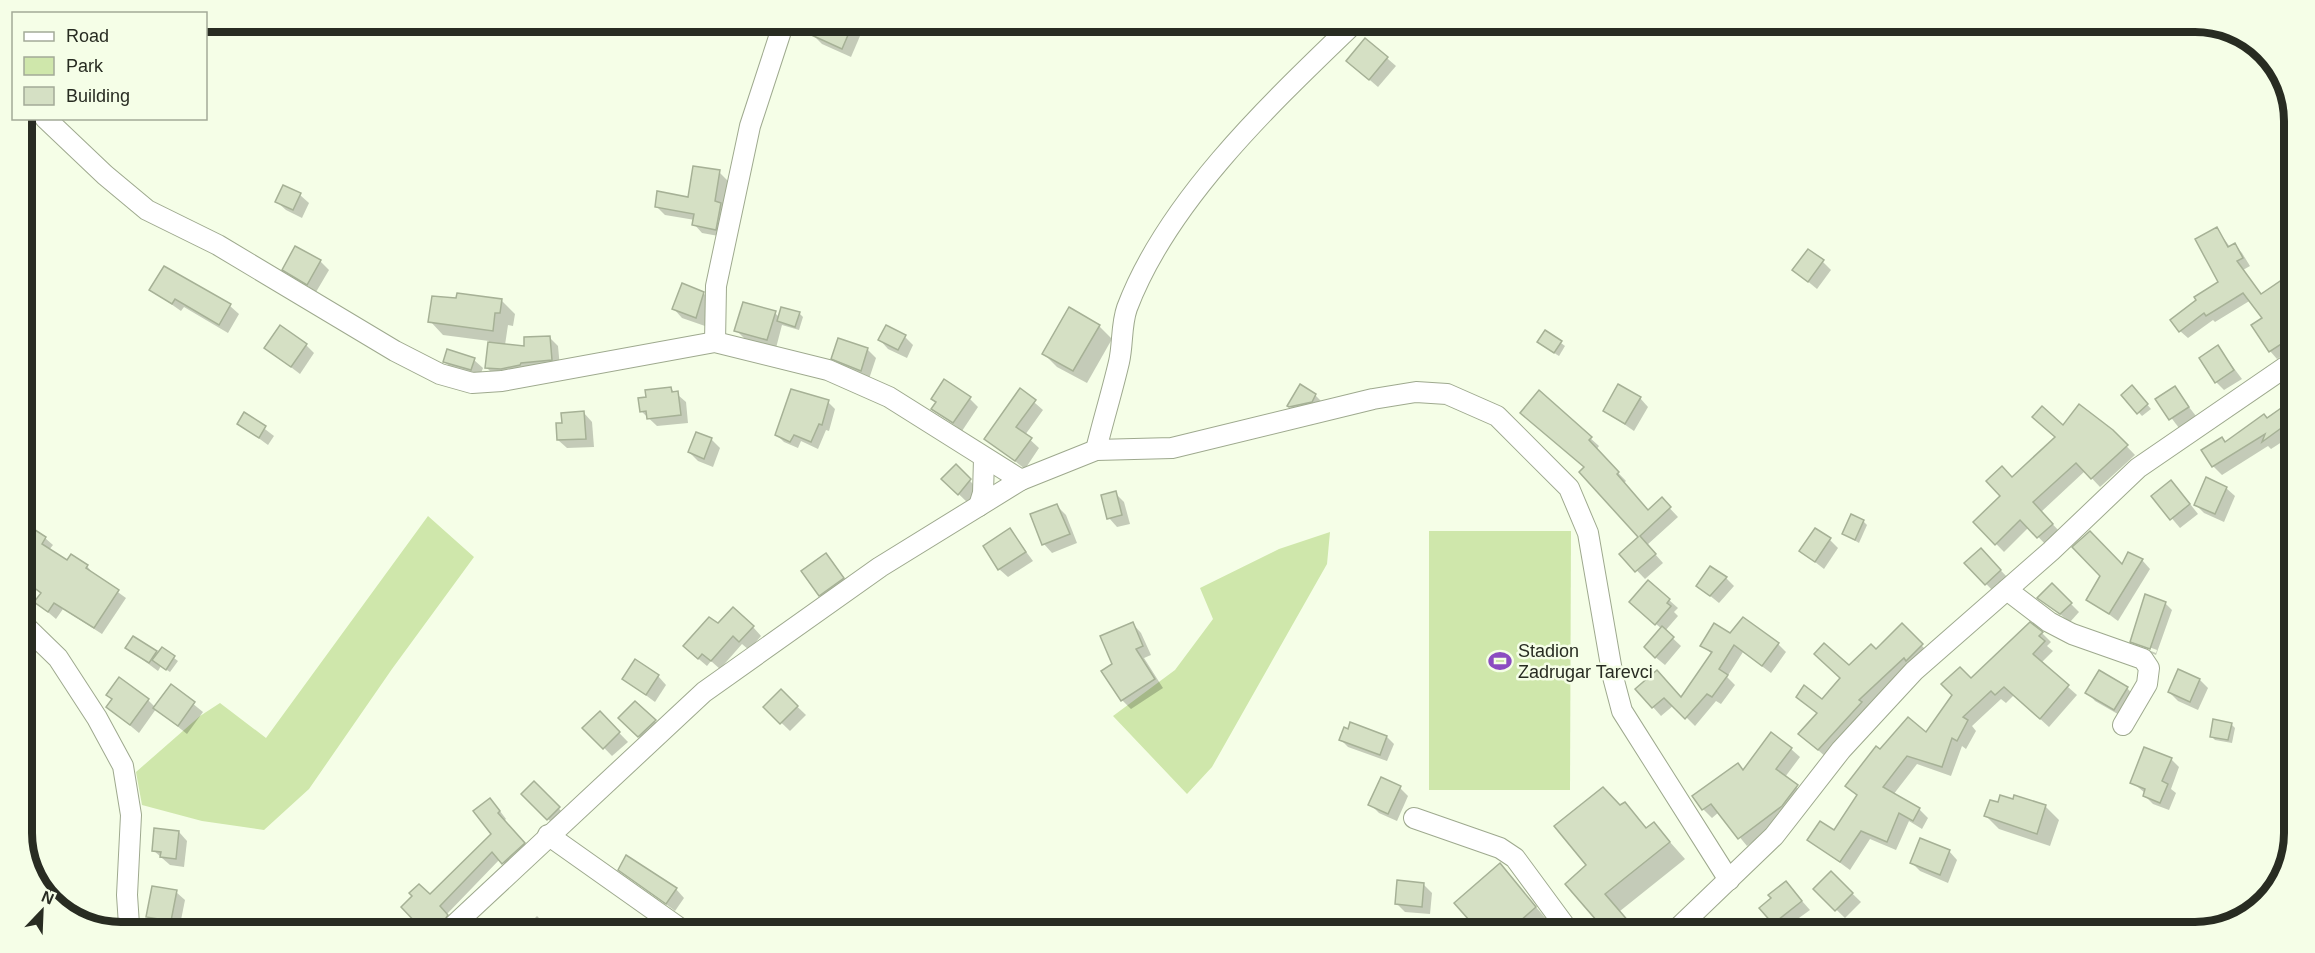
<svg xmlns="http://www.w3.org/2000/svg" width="2315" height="953" font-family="Arial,sans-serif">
	<rect width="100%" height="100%" fill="#f5fee7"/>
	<g fill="#cfe7ab">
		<polygon points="428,516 474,557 392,669 309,789 264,830 202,821 142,805 136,772 200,716 220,703 266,738"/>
		<polygon points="1429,531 1571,531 1570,790 1429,790"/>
		<polygon points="1330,532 1327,564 1212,767 1187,794 1113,716 1175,670 1213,619 1200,588 1279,549"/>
	</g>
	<g fill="#0003" fill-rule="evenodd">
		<polygon points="816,28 853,28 860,36 851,57 822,44 813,35"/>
		<polygon points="1414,28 1430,28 1425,36"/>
		<polygon points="1366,40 1396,66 1378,87 1357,69"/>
		<polygon points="719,172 728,181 724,207 724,237 702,233 694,224 695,220 665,215 656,206 690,199"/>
		<polygon points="300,195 309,203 302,218 286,210 277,202"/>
		<polygon points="2217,229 2230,247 2235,245 2242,253 2250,266 2243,270 2262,295 2292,275 2292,349 2277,359 2270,351 2264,318 2251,300 2215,322 2213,320 2188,338 2180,331 2220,282"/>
		<polygon points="320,261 329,270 316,292 284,269"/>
		<polygon points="1823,262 1831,270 1817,289 1794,270"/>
		<polygon points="165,268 230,306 239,314 228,333 184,307 181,311 151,290"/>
		<polygon points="703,293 712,301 705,326 682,318 674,309"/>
		<polygon points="502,301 515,314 513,326 508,325 505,345 526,347 550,338 558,346 560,368 495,376 486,367 489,341 443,335 430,321"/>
		<polygon points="775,313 780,318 799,313 803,317 799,330 782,325 776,348 745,339 736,330"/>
		<polygon points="1099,326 1112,339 1087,383 1057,367 1044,354"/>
		<polygon points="1546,332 1565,346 1559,356 1543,346"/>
		<polygon points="905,337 913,345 907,358 888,349 880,340"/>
		<polygon points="306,345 314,353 300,374 266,348"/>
		<polygon points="2218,347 2242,379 2224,390 2216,382"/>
		<polygon points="868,350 876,358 869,379 842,367 833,358"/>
		<polygon points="474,360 483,368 479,378 453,370 445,362"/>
		<polygon points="2174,388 2196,416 2179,428 2157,399"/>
		<polygon points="671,389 686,402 688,423 657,426 641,411"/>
		<polygon points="1020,390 1043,410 1025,435 1039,448 1025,469 986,439"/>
		<polygon points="2136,391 2151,409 2142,416 2123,395"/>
		<polygon points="1539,392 1599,446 1596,450 1626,481 1624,483 1648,511 1661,499 1678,517 1647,545 1663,563 1645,579 1621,554 1640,537 1585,468"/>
		<polygon points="1315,395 1324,404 1299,415 1289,406"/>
		<polygon points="1640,398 1648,407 1634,431 1605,411"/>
		<polygon points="970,399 978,407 962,431 933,409"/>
		<polygon points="828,402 835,409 829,431 826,430 818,449 801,441 798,448 784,442 777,435"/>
		<polygon points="2291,402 2291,436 2271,449 2268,446 2222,475 2213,466 2204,451 2222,439 2226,443"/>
		<polygon points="584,413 592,422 594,447 567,448 558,440 563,424"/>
		<polygon points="245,414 274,436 268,445 239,424"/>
		<polygon points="2063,427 2112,431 2135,455 2100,487 2085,471 2041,512 2061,533 2047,546 2029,527 2004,552 1975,522 2002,496 2013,479 2057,438"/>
		<polygon points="697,434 711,439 720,448 713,467 698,461 689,452"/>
		<polygon points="964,474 979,491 968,503 943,479"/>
		<polygon points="2226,488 2235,496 2224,522 2204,513 2196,505"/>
		<polygon points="2179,490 2198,514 2180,528 2153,496"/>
		<polygon points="1115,493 1124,502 1130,524 1117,527 1109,518"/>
		<polygon points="1057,506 1066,515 1077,543 1052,553 1044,544"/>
		<polygon points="1863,521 1867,525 1859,543 1844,534"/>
		<polygon points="1010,530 1033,561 1008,577 999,569"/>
		<polygon points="21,533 45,538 53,545 49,550 67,562 87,566 94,575 126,598 102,634 63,609 56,619 36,602 42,594 28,583 25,587 21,584"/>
		<polygon points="1830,540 1838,548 1824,569 1801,551"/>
		<polygon points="1981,550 2009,579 1994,592 1966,563"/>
		<polygon points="826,555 851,587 829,603 820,595"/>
		<polygon points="2142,560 2150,569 2118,621 2088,599 2102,576"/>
		<polygon points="1726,578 1734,586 1719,603 1698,586"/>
		<polygon points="2052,585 2079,612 2070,622 2039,598"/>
		<polygon points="1669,600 1678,608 1674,612 1678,616 1665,631 1681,646 1665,665 1654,656 1662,629 1639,610"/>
		<path d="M2165,603L2172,610L2156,655L2139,648L2132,641ZM2138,643L2157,650L2156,653L2138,646Z"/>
		<polygon points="1133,624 1141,633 1151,655 1144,658 1163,688 1131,709 1122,700 1114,665"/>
		<polygon points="718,625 753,627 761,636 749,650 742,644 720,669 711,661 707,666 694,655"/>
		<polygon points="1902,626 1930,654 1827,758 1809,742 1818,714 1798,697 1822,701 1849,667 1876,651"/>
		<polygon points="2042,633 2051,642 2047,646 2053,651 2041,663 2077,695 2049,727 2014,695 2006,703 2001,699 1972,726 1976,731 1966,749 1962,746 1951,776 1917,764 1893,795 1919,809 1928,818 1922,829 1909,821 1896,850 1870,839 1850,870 1809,840 1835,832 1858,796 1847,786 1880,751 1927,734 1971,680"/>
		<polygon points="1731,635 1778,644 1786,652 1771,673 1743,652 1727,677 1735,685 1721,704 1716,701 1695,726 1674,705 1661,716 1637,689 1681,698 1712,654 1702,645"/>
		<polygon points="127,648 158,654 162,649 178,661 170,672 161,666 158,671"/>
		<polygon points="658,676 666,685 655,702 624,679"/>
		<polygon points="2200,680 2208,688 2198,710 2178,701 2169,692"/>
		<polygon points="171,686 203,712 187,734 156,709 139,733 108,707 148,700 155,707"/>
		<polygon points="2127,688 2135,697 2123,717 2095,701 2087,692"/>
		<polygon points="781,691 806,715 790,731 765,707"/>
		<polygon points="635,703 664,730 648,745 620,718"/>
		<polygon points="600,713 628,742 612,756 585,728"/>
		<polygon points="1351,724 1387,737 1394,744 1387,761 1348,747 1341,740"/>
		<polygon points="2231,724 2235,728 2232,743 2215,740 2211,736"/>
		<polygon points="1791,749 1800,757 1785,777 1805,795 1790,815 1747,846 1719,812 1712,818 1703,809 1744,771"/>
		<polygon points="2171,759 2179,767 2171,789 2176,793 2169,810 2153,804 2145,796 2145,793 2132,782"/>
		<polygon points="534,783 567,817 556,827 523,794"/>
		<polygon points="1400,788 1408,796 1397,821 1379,813 1370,804"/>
		<polygon points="2015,797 2046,807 2059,820 2050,846 1999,829 1986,816 1998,804 2014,801"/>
		<polygon points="1624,804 1648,829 1654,824 1685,859 1620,911 1636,930 1588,930 1599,921 1588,866"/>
		<polygon points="497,807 506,819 504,821 531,851 511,870 500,859 446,915 454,923 452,926 413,926 411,923 430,896 493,834"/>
		<polygon points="179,832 187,841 184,867 170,865 153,850"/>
		<polygon points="1949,851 1957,860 1948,883 1920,871 1912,863"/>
		<polygon points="1500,865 1548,921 1538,930 1479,929 1456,903"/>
		<polygon points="620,870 676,889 684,898 675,911"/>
		<polygon points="1831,873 1861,902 1845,918 1815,889"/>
		<polygon points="1786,883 1810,910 1781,931 1762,908"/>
		<polygon points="1423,884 1432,893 1430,914 1405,912 1396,903"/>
		<polygon points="176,892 185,900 180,925 156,925 148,916"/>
		<polygon points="537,916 547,926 527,926"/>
		<polygon points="1833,921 1840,931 1818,931 1816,924"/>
	</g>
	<g fill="#d5e0c4" stroke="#a6b196" stroke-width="1.5">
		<polygon points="796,28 851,28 842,49"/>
		<polygon points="1365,38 1388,57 1369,80 1346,61"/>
		<polygon points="693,166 720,170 715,201 721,203 716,230 692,225 694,214 655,207 657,191 688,197"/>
		<polygon points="283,185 301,193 293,210 275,202"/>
		<polygon points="2217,227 2228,247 2235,243 2243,258 2237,261 2261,294 2292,273 2292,337 2269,352 2251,325 2262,318 2243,293 2206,316 2204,313 2179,332 2170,320 2196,300 2194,297 2218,282 2195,239"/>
		<polygon points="295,246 321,260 307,285 282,270"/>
		<polygon points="1808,249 1824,260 1808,282 1792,270"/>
		<polygon points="164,266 231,304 219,325 175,299 172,304 149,290"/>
		<polygon points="682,283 704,292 696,318 672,309"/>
		<polygon points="457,293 502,299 500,313 495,313 493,331 428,322 432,296 456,298"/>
		<polygon points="743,302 776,311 767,340 734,331"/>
		<polygon points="781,307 800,312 795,327 777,321"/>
		<polygon points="1069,307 1100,325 1073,371 1042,354"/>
		<polygon points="280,325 307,344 291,367 264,348"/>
		<polygon points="886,325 906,335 898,350 878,340"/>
		<polygon points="1545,330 1562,341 1554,353 1537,342"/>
		<polygon points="550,336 552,360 521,363 520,365 501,369 485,368 488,342 524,346 524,337"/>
		<polygon points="838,338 868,348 861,371 831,359"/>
		<polygon points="2218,345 2234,370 2215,383 2199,358"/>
		<polygon points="447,349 475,358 471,370 443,362"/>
		<polygon points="944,379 971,397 953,423 931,409 936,402 931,399"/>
		<polygon points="1300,384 1316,394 1312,402 1289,407 1287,406"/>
		<polygon points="1618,384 1641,397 1625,424 1603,411"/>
		<polygon points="2132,385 2148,404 2137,414 2121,395"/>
		<polygon points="2175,386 2189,407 2169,420 2155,399"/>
		<polygon points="671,387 672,392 678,391 681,415 647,419 646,411 640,412 638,398 646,397 645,390"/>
		<polygon points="1020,388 1036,400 1016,427 1032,438 1015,461 984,439"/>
		<polygon points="791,389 829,400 822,425 819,424 811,442 794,435 790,442 775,435"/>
		<polygon points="1539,390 1592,437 1589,440 1619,472 1617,474 1648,510 1662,497 1671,507 1640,536 1656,554 1635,572 1619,554 1638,537 1579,472 1584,467 1520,413"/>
		<polygon points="2291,401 2291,421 2262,442 2265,434 2212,467 2201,450 2222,437 2225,442 2264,414 2267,418"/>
		<polygon points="2079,404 2113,430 2128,445 2091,479 2076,463 2033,502 2053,524 2037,538 2020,520 1995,545 1973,522 2000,496 1986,481 2002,466 2012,477 2055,437 2032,417 2042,406 2063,425"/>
		<polygon points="584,411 586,439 557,440 556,423 562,423 561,413"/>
		<polygon points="244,412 266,426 259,438 237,424"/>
		<polygon points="696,432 712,438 704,459 688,452"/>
		<polygon points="956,464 971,479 958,495 941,479"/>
		<polygon points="2206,477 2227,487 2215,514 2194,505"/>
		<polygon points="2171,480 2190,504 2170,520 2151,496"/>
		<polygon points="1116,491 1122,515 1107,519 1101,495"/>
		<polygon points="1057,504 1070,534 1042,545 1030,514"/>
		<polygon points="1851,514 1864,520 1855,540 1842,534"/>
		<polygon points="29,526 46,537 42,544 67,560 71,554 88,565 86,568 119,590 94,628 54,603 48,612 34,602 41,593 21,578 21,528 26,531"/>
		<polygon points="1010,528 1026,552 998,570 983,546"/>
		<polygon points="1815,528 1831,538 1815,562 1799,551"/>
		<polygon points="2090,531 2122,564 2128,552 2143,559 2109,614 2086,600 2100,576 2072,547"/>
		<polygon points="1981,548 2001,570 1985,585 1964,563"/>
		<polygon points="826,553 844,578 819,596 801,571"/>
		<polygon points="1710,566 1727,577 1710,596 1696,586"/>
		<polygon points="1648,580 1670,599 1667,603 1671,606 1655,625 1629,602"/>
		<polygon points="2052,583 2072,603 2060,614 2037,598"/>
		<polygon points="2145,594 2166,602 2150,649 2130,642"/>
		<polygon points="733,607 754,626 739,642 733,636 711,661 702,654 698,659 683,646 709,617 718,623"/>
		<polygon points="1743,617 1779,643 1762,666 1734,645 1719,669 1728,675 1712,697 1707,694 1685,719 1664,698 1652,708 1635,689 1657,670 1681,697 1712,652 1700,646 1714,623 1730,633"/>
		<polygon points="1133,622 1143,646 1136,649 1155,679 1121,701 1101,671 1112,664 1100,636"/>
		<polygon points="2030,622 2043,632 2039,636 2045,641 2033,654 2069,685 2040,719 2004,687 1995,695 1991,691 1963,717 1968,720 1957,741 1952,738 1942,767 1907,756 1883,787 1920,808 1913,821 1899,813 1887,842 1861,831 1840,862 1807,840 1820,821 1834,830 1857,795 1845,786 1876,746 1880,749 1908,717 1926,732 1952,695 1941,684 1960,667 1971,678"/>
		<polygon points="1902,623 1923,644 1906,661 1904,658 1859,700 1862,702 1818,750 1798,734 1817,713 1796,697 1804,685 1822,699 1840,678 1814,654 1824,643 1849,665 1871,644 1876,649"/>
		<polygon points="1662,626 1674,637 1655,658 1644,647"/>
		<polygon points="133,636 157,651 149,663 125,648"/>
		<polygon points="162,647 175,656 166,670 152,660"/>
		<polygon points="635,659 659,675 646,695 622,679"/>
		<polygon points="2178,669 2200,679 2190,702 2168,692"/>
		<polygon points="2099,670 2128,687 2114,710 2085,693"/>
		<polygon points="119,677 149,699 130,725 106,707 112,699 106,695"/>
		<polygon points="171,684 195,702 178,726 153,708"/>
		<polygon points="781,689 798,706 780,724 763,707"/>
		<polygon points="635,701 656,720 638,737 618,718"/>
		<polygon points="600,711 620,732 603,749 582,728"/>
		<polygon points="2213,719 2232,723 2228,740 2210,737"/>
		<polygon points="1350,722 1387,736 1380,755 1339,740 1344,727 1348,729"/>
		<polygon points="1771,732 1792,748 1776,769 1798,785 1782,806 1738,839 1711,804 1702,810 1692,796 1738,763 1743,770"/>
		<polygon points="2144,747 2172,758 2162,781 2168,784 2160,803 2143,796 2145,789 2130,783"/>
		<polygon points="1381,777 1401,786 1388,814 1368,805"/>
		<polygon points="534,781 560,807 547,820 521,794"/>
		<polygon points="1603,787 1620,805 1625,802 1646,828 1654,822 1670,842 1605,894 1636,930 1586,930 1597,921 1565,884 1586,865 1554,826"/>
		<polygon points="2000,795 2013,799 2014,795 2046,805 2037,834 1984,816 1990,800 1998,802"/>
		<polygon points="490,798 500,811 498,813 525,843 502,864 492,852 440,906 448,915 441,926 419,926 401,907 412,896 409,893 419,884 430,894 491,834 473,811"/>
		<polygon points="154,828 179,831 176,859 160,857 161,852 152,851"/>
		<polygon points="1920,838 1950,850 1940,875 1910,863"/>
		<polygon points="626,855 677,888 666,904 618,870"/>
		<polygon points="1500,863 1536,907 1510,930 1477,929 1454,903"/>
		<polygon points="1831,871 1853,893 1835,911 1813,889"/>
		<polygon points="1397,880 1424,883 1422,907 1395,904"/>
		<polygon points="1786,881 1802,901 1773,924 1759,908 1771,898 1768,895"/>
		<polygon points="152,886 177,890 171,921 146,917"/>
	</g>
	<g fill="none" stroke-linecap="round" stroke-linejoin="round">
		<g stroke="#9ea98e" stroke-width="22">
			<g id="street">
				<polyline points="45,118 105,175 147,210 218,245 395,351 440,374 472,383 502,381 715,342 828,370 889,397 1021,480 1096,450 1172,448 1373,399 1416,392 1447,394 1497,416 1569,488 1588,533 1613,677 1622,711 1729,880"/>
				<polyline points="715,342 716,286 750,126 782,28"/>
				<path d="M1096,450C1103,421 1112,392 1119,362C1123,345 1121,325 1127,308C1167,202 1268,106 1349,28"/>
				<polyline points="979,506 983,493 984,459"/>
				<polyline points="2007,590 2049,622 2072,634 2143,659 2149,668 2147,684 2123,725"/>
				<polyline points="21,622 58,658 97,718 123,766 131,815 127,895 129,925"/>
				<polyline points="1414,818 1500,848 1515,858 1568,930"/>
				<polyline points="548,835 678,927"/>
				<polyline points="453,926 704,692 880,567 1021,480"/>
				<polyline points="1676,930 1774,836 1841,750 1914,671 2051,551 2138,468 2291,363"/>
			</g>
		</g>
		<use href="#street" stroke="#fff" stroke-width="20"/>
	</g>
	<defs>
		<g id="stadium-bare" transform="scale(1.8)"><path d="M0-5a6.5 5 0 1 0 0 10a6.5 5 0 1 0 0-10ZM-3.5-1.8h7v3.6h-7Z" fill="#8b4cc1" stroke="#f5fee7" stroke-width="2.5" paint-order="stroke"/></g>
	</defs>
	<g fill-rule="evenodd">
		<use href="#stadium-bare" x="1500" y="661"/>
	</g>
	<g text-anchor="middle" stroke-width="5" stroke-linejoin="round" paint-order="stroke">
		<g font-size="18" fill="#282c22" stroke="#f5fee7" text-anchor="start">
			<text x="1518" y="657">Stadion<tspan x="1518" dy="21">Zadrugar Tarevci</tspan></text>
		</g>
	</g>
	<path d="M0 0H2315V953H0ZM121 32H2195A89 89 0 0 1 2284 121V833A89 89 0 0 1 2195 922H121A89 89 0 0 1 32 833V121A89 89 0 0 1 121 32Z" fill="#f5fee7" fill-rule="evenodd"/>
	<path fill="none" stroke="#282c22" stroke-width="8" d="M121 32H2195A89 89 0 0 1 2284 121V833A89 89 0 0 1 2195 922H121A89 89 0 0 1 32 833V121A89 89 0 0 1 121 32Z"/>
	<rect x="12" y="12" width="195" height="108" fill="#f5fee7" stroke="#a3aa98" stroke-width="1.5"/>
	<rect x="24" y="32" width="30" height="9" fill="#ffffff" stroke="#a3aa98" stroke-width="1.5"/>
	<text x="66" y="42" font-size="18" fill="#282c22">Road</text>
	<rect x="24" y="57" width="30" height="18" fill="#cfe7ab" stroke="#a3aa98" stroke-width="1.5"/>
	<text x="66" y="72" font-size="18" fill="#282c22">Park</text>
	<rect x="24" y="87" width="30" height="18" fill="#d5e0c4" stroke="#a3aa98" stroke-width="1.5"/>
	<text x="66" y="102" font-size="18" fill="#282c22">Building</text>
	<g transform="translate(42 911) rotate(23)" stroke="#f5fee7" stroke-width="4.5" paint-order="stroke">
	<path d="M0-4.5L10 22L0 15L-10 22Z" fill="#282c22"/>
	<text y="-9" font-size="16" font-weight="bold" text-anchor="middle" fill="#282c22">N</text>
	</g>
</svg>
